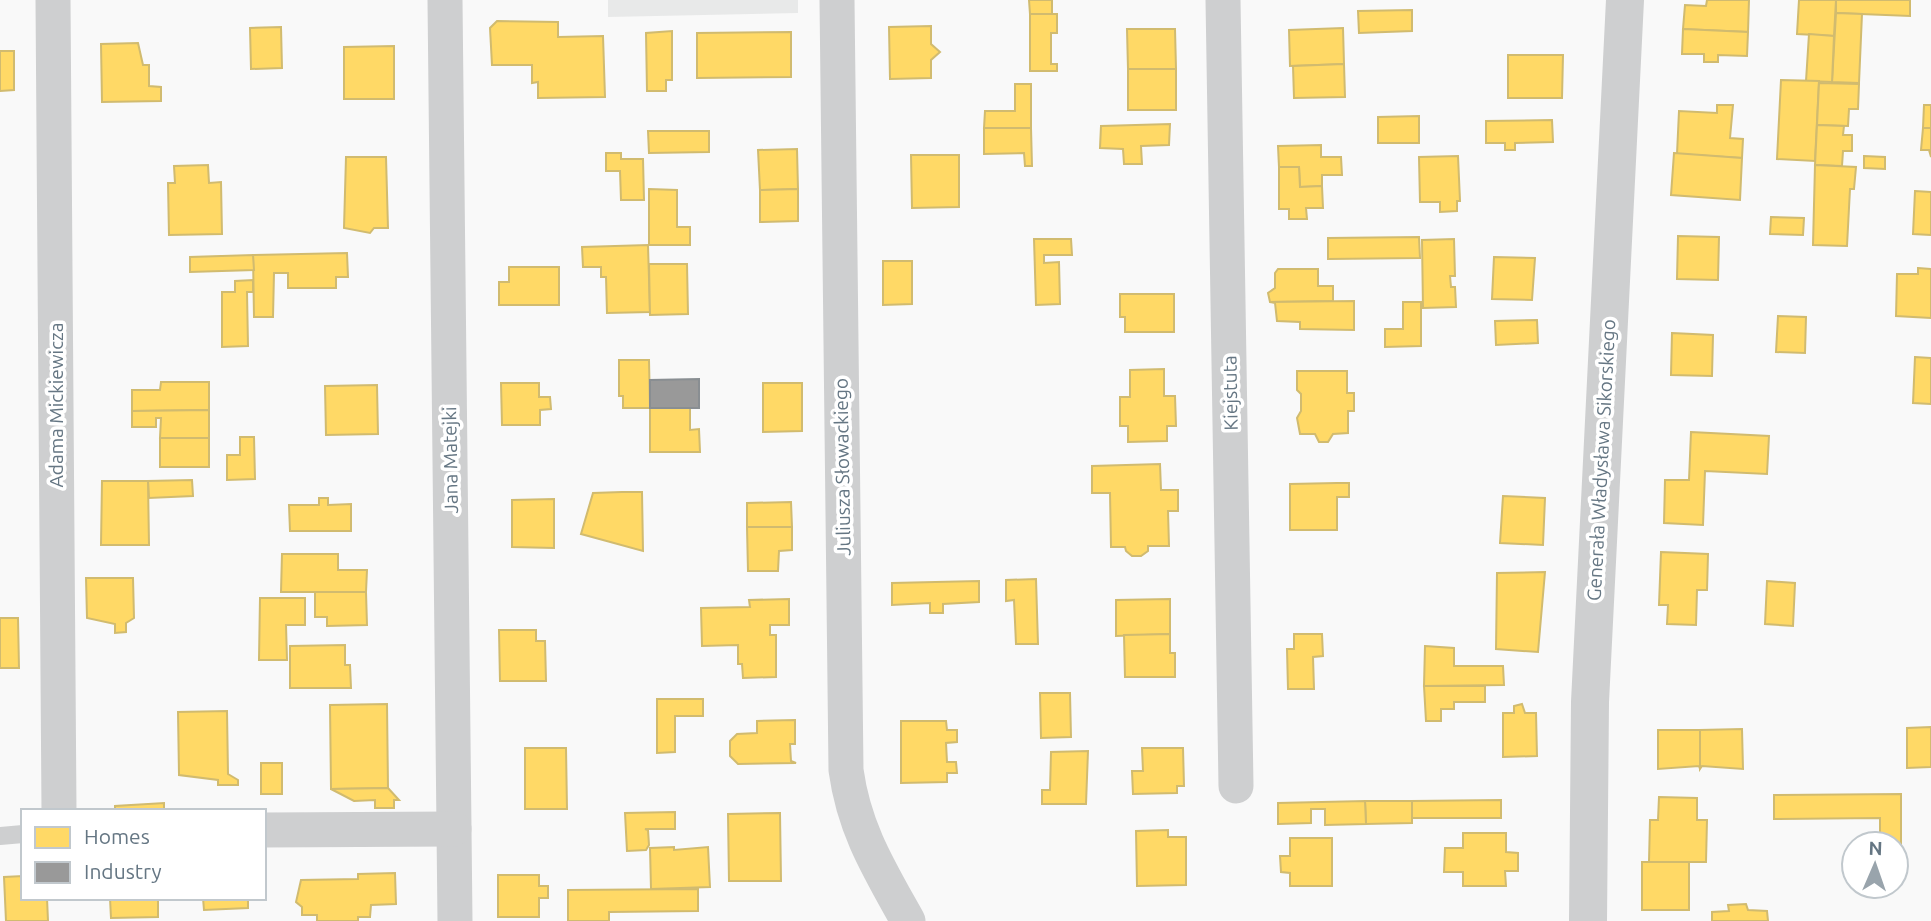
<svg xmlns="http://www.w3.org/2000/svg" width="1931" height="921" font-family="Ubuntu,sans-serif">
	<rect width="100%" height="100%" fill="#f9f9f9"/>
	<polygon fill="#e8e9e9" points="608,0 798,0 798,13 608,17"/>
	<g fill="#ffd966" stroke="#d1bb6f" stroke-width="2">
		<polygon points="1029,0 1052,0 1052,14 1030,14"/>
		<polygon points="1707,0 1749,0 1748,32 1683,29 1685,5 1706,6"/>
		<polygon points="1799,0 1836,0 1834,36 1797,34"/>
		<polygon points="1836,0 1910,0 1910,16 1836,13"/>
		<polygon points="1412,10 1412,31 1359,33 1358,11"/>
		<polygon points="1836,13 1862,14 1859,83 1832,82"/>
		<polygon points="1030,14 1057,14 1057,33 1051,33 1051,64 1057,64 1057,71 1030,71"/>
		<polygon points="497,21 558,22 558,37 603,36 605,97 538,98 538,82 532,83 532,65 492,65 490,28"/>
		<polygon points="931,26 931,44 940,52 931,60 931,78 890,79 889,27"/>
		<polygon points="281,27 282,68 251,69 250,28"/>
		<polygon points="1343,28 1344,64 1290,66 1289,30"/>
		<polygon points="1127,29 1175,29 1176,69 1128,69"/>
		<polygon points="1683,29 1748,32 1747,56 1718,55 1718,62 1704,62 1704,54 1682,54"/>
		<polygon points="672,31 672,80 666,80 666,91 647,91 646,33"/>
		<polygon points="791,32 791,77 697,78 697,33"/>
		<polygon points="1809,34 1834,36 1832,82 1806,81"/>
		<polygon points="138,43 143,65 149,65 149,86 161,87 161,101 102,102 101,44"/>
		<polygon points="394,46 394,99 344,99 344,47"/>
		<polygon points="0,51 14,51 14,90 0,91"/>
		<polygon points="1508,55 1563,55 1562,98 1508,98"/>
		<polygon points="1344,64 1345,97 1294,98 1293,66"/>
		<rect x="1128" y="69" width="48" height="41"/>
		<polygon points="1781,80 1819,81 1815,161 1777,159"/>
		<polygon points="1819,83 1859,84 1858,109 1849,109 1848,126 1817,125"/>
		<polygon points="1015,84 1031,84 1031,128 984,128 985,111 1015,111"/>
		<polygon points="1717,105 1733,105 1730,138 1743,139 1742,158 1677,154 1679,111 1717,113"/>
		<polygon points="1924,105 1931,105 1931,128 1923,128"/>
		<polygon points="1419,116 1419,143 1378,143 1378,117"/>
		<polygon points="1552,120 1553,142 1515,143 1515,150 1505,150 1505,143 1486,143 1486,121"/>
		<polygon points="1170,124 1169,145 1141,146 1142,164 1124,164 1123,149 1100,148 1101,126"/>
		<polygon points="1817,125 1844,126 1843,135 1852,135 1852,151 1843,151 1842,166 1815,165"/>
		<polygon points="984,128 1031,128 1032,166 1025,166 1024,153 984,154"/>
		<polygon points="1923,128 1931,128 1931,157 1929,150 1921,150"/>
		<polygon points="648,131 709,131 709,152 649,153"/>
		<polygon points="1321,145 1321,157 1341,157 1342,175 1322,175 1322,186 1300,187 1299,167 1279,167 1278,146"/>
		<polygon points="797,149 798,189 760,190 758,150"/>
		<polygon points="606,153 621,153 621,159 643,159 644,200 621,200 620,171 606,171"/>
		<polygon points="1674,153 1742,158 1740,200 1671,195"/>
		<polygon points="911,155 959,155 959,207 912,208"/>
		<polygon points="1458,156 1460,201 1457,201 1457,211 1440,212 1440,202 1420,202 1419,157"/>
		<polygon points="1864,156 1885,157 1885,169 1864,168"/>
		<polygon points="346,157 386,157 388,228 374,228 370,233 344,228"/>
		<polygon points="208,165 209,183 221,182 222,234 169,235 168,183 175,183 174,166"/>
		<polygon points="1815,165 1856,167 1854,189 1850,189 1847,246 1813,245"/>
		<polygon points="1279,167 1299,167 1300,187 1322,186 1323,208 1306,208 1307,219 1289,219 1289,209 1279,209"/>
		<polygon points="649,189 677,190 677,227 690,227 690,245 649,245"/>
		<polygon points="798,189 798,221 760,222 760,190"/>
		<polygon points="1915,191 1931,192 1931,235 1913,234"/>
		<polygon points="1771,217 1804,218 1803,235 1770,234"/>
		<polygon points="1678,236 1719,237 1718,280 1677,279"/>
		<polygon points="1419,237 1420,258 1328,259 1328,238"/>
		<polygon points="1034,239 1071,239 1072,255 1044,255 1044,263 1059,262 1060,304 1036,305"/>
		<polygon points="1454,239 1455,276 1450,276 1451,287 1455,287 1456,307 1423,308 1422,240"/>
		<polygon points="648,245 650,312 607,313 606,277 601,277 601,267 583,267 582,247"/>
		<polygon points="347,253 348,277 336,277 336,288 288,288 288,273 274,273 273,317 254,317 253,255"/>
		<polygon points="253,255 254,270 190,272 190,257"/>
		<polygon points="1494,257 1535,258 1532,300 1492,299"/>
		<polygon points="883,261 912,261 912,304 883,305"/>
		<polygon points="649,264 687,264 688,314 650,315"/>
		<polygon points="509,267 559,267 559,305 499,305 499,282 509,282"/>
		<polygon points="1918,268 1931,269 1931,318 1896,316 1897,274 1918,274"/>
		<polygon points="1278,269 1318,269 1318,286 1333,286 1333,301 1270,302 1268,293 1275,288 1275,273"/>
		<polygon points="253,280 253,292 247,292 248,346 222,347 222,292 235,292 235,281"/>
		<polygon points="1120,294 1174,294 1174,332 1125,332 1125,317 1120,317"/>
		<polygon points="1354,301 1354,330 1300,329 1300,322 1277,321 1275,303 1270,302"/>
		<polygon points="1403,302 1421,302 1421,346 1385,347 1385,329 1403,329"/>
		<polygon points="1778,316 1806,317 1805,353 1776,352"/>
		<polygon points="1537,320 1538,343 1496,345 1495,321"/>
		<polygon points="1672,333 1713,335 1712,376 1671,375"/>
		<polygon points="1915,357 1931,358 1931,404 1913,403"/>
		<polygon points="619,360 649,360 650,408 623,408 623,396 619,396"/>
		<polygon points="1164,369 1164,396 1175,396 1176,426 1167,426 1167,441 1128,442 1128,426 1120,426 1120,397 1130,397 1130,370"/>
		<polygon points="1297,371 1347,371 1347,393 1354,393 1354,411 1348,411 1348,433 1333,434 1328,442 1319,442 1315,434 1300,434 1297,418 1301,411 1301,394 1297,390"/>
		<polygon points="161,382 209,382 209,410 132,411 132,390 160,390"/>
		<polygon points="501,383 539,383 539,397 550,397 551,409 540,410 540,425 502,425"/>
		<polygon points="763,383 802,383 802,431 763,432"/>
		<polygon points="377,385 378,434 326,435 325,386"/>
		<polygon points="650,408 690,408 690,430 699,429 700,452 650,452"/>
		<polygon points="209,410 209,438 160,438 161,418 156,418 156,427 132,427 132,411"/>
		<polygon points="1691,432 1769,436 1767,474 1705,471 1703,525 1664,523 1665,480 1689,480"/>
		<polygon points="240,437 254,437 255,479 227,480 227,455 240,455"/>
		<rect x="160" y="438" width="49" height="29"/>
		<polygon points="1160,464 1161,490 1178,490 1178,511 1168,511 1169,546 1148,546 1148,551 1141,556 1132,556 1126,551 1125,547 1111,547 1110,493 1092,493 1092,466"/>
		<polygon points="192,480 193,496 149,498 148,481"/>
		<polygon points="102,481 148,481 149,545 101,545"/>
		<polygon points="1337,483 1349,483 1349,497 1337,497 1337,530 1290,530 1290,484"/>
		<polygon points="622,492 642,492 643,551 581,534 593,493"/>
		<polygon points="1503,496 1545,498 1543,545 1500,543"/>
		<polygon points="319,498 328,498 328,505 351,504 351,531 290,531 289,505 319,505"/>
		<polygon points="554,499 554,548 512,547 512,500"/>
		<polygon points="791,502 792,527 747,527 747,503"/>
		<polygon points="747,527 792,527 792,550 779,551 778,571 748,571"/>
		<polygon points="1661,552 1708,554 1707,590 1697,590 1696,625 1667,624 1668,605 1659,605"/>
		<polygon points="282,554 338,554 338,570 367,570 366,592 281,592"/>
		<polygon points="1545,572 1538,652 1496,649 1497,573"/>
		<polygon points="86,578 133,578 134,618 126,623 126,632 115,633 115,624 87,618"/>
		<polygon points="1036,579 1038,644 1016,644 1014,600 1006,601 1006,580"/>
		<polygon points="979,581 979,602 943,604 943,613 930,613 930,603 892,605 892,583"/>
		<polygon points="1767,581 1795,583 1793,626 1765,624"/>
		<polygon points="315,592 366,592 367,625 327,626 327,617 315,617"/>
		<polygon points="260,598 305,598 305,625 286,625 287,660 259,660"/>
		<polygon points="789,599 789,625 770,625 770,635 776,635 776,677 743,678 742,664 738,664 738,645 702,646 701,608 750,607 749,600"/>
		<polygon points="1170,599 1170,634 1116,636 1116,600"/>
		<polygon points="0,618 18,618 19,668 0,668"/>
		<polygon points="499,630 536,630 536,641 545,641 546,681 500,681"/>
		<polygon points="1170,634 1170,653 1175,653 1175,677 1125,677 1124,635"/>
		<polygon points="1294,634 1322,634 1323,656 1313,657 1314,689 1288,689 1287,649 1294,649"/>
		<polygon points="345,645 345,665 350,665 351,688 290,688 290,646"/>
		<polygon points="1425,646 1454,648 1454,666 1503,666 1504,685 1424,686"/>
		<polygon points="1424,686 1485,686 1485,702 1454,702 1454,709 1441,709 1441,721 1426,721"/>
		<polygon points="1040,693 1070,693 1071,737 1041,738"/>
		<polygon points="657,699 703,699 703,716 675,716 675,752 657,753"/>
		<polygon points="387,704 388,788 331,789 330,705"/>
		<polygon points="1522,704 1525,713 1536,713 1537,756 1503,757 1503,713 1514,713 1514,706"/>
		<polygon points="227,711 228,774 238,780 238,785 218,785 218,780 179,775 178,712"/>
		<polygon points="795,720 795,744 790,744 791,761 796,763 738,764 730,756 730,741 737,734 757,733 757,721"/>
		<polygon points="901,721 946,721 947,730 957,730 957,742 946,743 947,762 956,762 957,773 947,773 947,782 901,783"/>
		<polygon points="1931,727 1931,767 1907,768 1907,728"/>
		<polygon points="1742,729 1743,769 1702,766 1700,769 1700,730"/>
		<polygon points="1658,730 1700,730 1700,769 1699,766 1658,769"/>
		<polygon points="525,748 566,748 567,809 525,809"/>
		<polygon points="1142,748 1183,748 1184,786 1177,786 1177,793 1133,794 1132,771 1143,771"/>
		<polygon points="1088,751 1086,804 1042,804 1042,790 1050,790 1051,752"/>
		<rect x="261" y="763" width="21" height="31"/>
		<polygon points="388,788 399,800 394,800 394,808 375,808 375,800 354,801 331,789"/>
		<polygon points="1901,794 1901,862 1896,862 1896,844 1880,844 1880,818 1774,819 1774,795"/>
		<polygon points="1659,797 1697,798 1697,820 1707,820 1706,862 1649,862 1650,820 1658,820"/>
		<polygon points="1501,800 1501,818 1412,818 1412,801"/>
		<polygon points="1365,801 1412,801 1412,823 1366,824"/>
		<polygon points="1365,801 1366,824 1325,825 1325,809 1311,809 1311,823 1278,824 1278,803"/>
		<polygon points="164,803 164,811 115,811 115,806"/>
		<polygon points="675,812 675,829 645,829 648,830 649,845 646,850 627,851 625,813"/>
		<polygon points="780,813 781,881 729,881 728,814"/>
		<polygon points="1168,830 1168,837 1186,837 1186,885 1137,886 1136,831"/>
		<polygon points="1463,833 1506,833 1506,852 1518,853 1518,871 1505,871 1506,886 1463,886 1463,872 1444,872 1445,848 1463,848"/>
		<polygon points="1290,838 1332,838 1332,886 1290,886 1290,873 1281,872 1280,856 1290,856"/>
		<polygon points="674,847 674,850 708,847 710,887 651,889 650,848"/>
		<rect x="1642" y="862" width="47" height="48"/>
		<polygon points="395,873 396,904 371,905 370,917 358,917 358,921 317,921 317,915 302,915 302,907 296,902 301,880 358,879 358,874"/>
		<polygon points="498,875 539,875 539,886 548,886 548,898 539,898 539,917 498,917"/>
		<polygon points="23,876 23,898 47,898 48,921 6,921 4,877"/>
		<polygon points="698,889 698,911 609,912 609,921 568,921 568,890"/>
		<polygon points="110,898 158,898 158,917 111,918"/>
		<polygon points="203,898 248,898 248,908 204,910"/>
		<polygon points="1746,904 1748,910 1767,911 1768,921 1712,921 1712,912 1729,911 1728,905"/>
	</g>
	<polygon fill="#999" stroke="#898e92" stroke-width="2" points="699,379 699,408 650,408 650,380"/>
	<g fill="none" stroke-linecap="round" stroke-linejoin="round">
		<polyline stroke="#cecfd0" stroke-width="18" points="0,836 23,834"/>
		<g stroke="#cecfd0" stroke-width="35">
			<polyline points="53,0 59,811"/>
			<polyline points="445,0 455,921"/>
			<path d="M837,0L846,770C854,829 879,869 908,921"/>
			<polyline points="1223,0 1236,786"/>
			<polyline points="264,830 454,829"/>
		</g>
		<polyline stroke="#cecfd0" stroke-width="38" points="1588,921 1590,702 1625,0"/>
	</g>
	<g text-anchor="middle" stroke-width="7" stroke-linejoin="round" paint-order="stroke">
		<g font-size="19" fill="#657683" stroke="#fff">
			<text transform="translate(1230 393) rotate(-91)" y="7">Kiejstuta</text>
			<text transform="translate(56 405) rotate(-90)" y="7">Adama Mickiewicza</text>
			<text transform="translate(450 460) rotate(-91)" y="7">Jana Matejki</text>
			<text transform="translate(1601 460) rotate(-87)" y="7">Generała Władysława Sikorskiego</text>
			<text transform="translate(842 467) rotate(-91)" y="7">Juliusza Słowackiego</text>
		</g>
	</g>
	<rect x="21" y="809" width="245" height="91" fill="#ffffff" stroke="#c1c8cd" stroke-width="2"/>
	<rect x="35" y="827" width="35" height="21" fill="#ffd966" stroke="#c1c8cd" stroke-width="2"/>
	<text x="84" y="844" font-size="21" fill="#657683">Homes</text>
	<rect x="35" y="862" width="35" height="21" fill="#999999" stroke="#c1c8cd" stroke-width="2"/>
	<text x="84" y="879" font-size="21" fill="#657683">Industry</text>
	<g transform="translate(1875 865) rotate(2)"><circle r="33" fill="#ffffff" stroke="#c1c8cd" stroke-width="2"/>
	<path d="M0-5L12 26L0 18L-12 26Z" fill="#99a4ac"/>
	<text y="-10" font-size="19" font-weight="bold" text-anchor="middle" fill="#657683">N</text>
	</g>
</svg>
